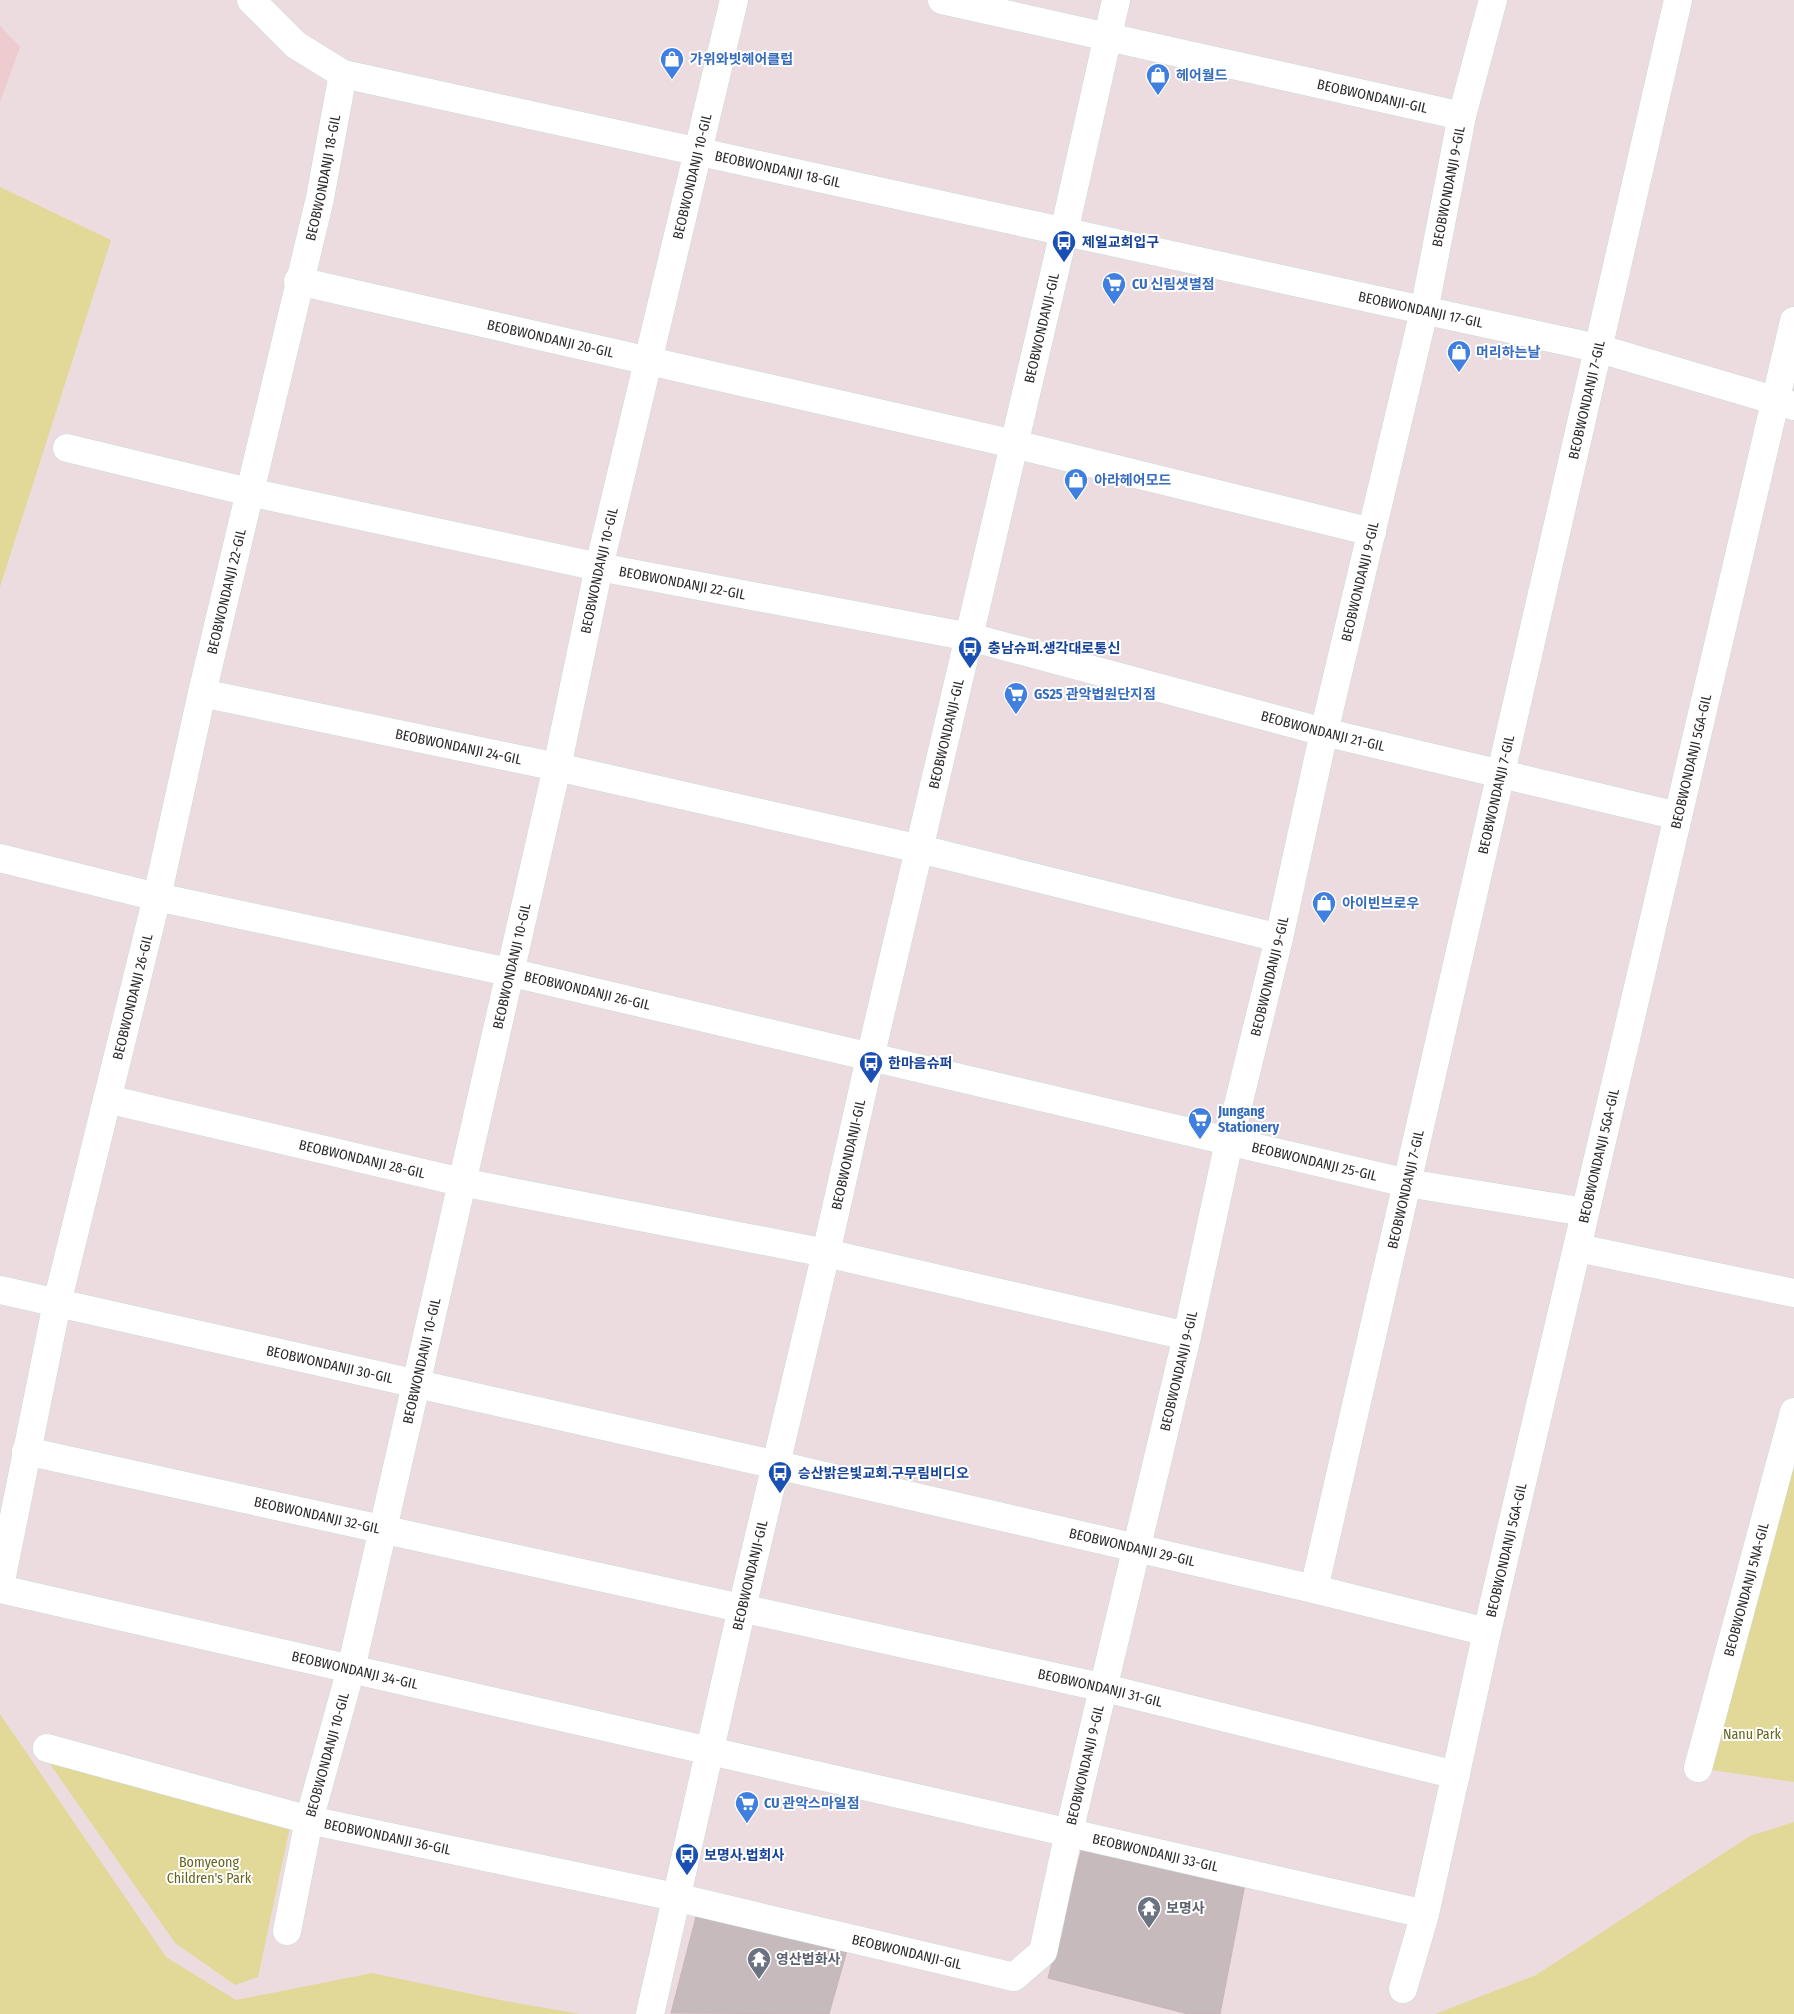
<svg xmlns="http://www.w3.org/2000/svg" width="1794" height="2014" font-family="'Fira Sans Condensed','Noto Sans KR',sans-serif">
	<rect width="100%" height="100%" fill="#ecdcdf"/>
	<polygon fill="#edcbce" points="0,26 20,47 0,102"/>
	<g fill="#e2d999">
		<polygon points="0,187 111,240 0,587"/>
		<polygon points="1794,1444 1794,1782 1698,1768"/>
		<polygon points="0,1714 166,1957 236,2000 372,1973 500,2000 580,2014 0,2014"/>
		<polygon points="43,1754 291,1822 258,1977 235,1985 175,1943"/>
		<polygon points="1794,1822 1794,2014 1435,2014 1536,1975 1750,1836"/>
	</g>
	<g fill="#c7babc" stroke="#c7b5b8">
		<polygon points="1084,1840 1246,1879 1220,2014 1188,2014 1048,1978"/>
		<polygon points="698,1909 848,1947 829,2014 671,2013"/>
	</g>
	<g fill="none" stroke-linecap="round" stroke-linejoin="round">
		<g stroke="#cadbdb" stroke-width="29">
			<g id="minor">
				<path id="s1" d="M251,0L296,45L343,74L1597,348L1794,406"/>
				<path id="s2" d="M942,0L1462,116"/>
				<path id="s3" d="M298,281L1014,444L1372,532"/>
				<path id="s4" d="M67,448L249,492L599,567L970,637L1324,732L1678,816"/>
				<path id="s5" d="M202,693L557,767L920,849L1279,938"/>
				<path id="s6" d="M0,858L157,897L509,972L1407,1183L1585,1212"/>
				<path id="s7" d="M107,1099L461,1182L826,1253L1187,1336"/>
				<polyline points="1578,1248 1794,1293"/>
				<path id="s8" d="M0,1290L777,1465L1314,1589L1487,1632"/>
				<path id="s9" d="M26,1451L1105,1688L1456,1775"/>
				<path id="s10" d="M0,1586L57,1303L157,897L202,693L320,198L343,74"/>
				<path id="s11" d="M0,1589L1425,1914"/>
				<path id="s12" d="M1314,1589L1678,0"/>
				<path id="s13" d="M47,1748L309,1820L675,1897L1014,1977L1043,1952L1069,1832L1187,1336L1229,1142L1279,938L1324,732L1424,311L1462,116L1493,0"/>
				<path id="s14" d="M1698,1768L1794,1412"/>
				<path id="s15" d="M287,1931L309,1820L351,1669L557,767L599,567L734,0"/>
				<path id="s16" d="M1403,1989L1425,1914L1487,1632L1794,321"/>
			</g>
		</g>
		<g stroke="#cadbdb" stroke-width="29">
			<g id="tertiary">
				<path id="s17" d="M650,2014L742,1608L826,1253L870,1058L1064,232L1116,0"/>
			</g>
		</g>
		<use href="#minor" stroke="#fff" stroke-width="28"/>
		<use href="#tertiary" stroke="#fff" stroke-width="28"/>
	</g>
	<defs>
		<g id="shop-pin" transform="scale(1.25)"><path d="M0 17L-7.5 6A9.5 9.5 0 1 1 7.5 6Z" fill="#3f7fe0" stroke="#fff"/><path d="M-5-2.5h2.3a2.7 3.5 0 0 1 5.4 0H5L5.5 6h-11ZM-1.5-2.5h3a1.5 2.3 0 0 0-3 0Z" fill="#fff"/></g>
		<g id="bus-pin" transform="scale(1.25)"><path d="M0 17L-7.5 6A9.5 9.5 0 1 1 7.5 6Z" fill="#1a4fb4" stroke="#fff"/><path d="M-5-6H5V4H4V6H2V4H-2V6H-4V4H-5ZM-3.5-4V0h7V-4ZM-3.5 1.2v1.5H-2V1.2ZM2 1.2v1.5H3.5V1.2Z" fill="#fff"/></g>
		<g id="supermarket-pin" transform="scale(1.25)"><path d="M0 17L-7.5 6A9.5 9.5 0 1 1 7.5 6Z" fill="#3f7fe0" stroke="#fff"/><path d="M-6-5.5h2.5l.6 2H6L4.5 2H-2.5L-4.4-4H-6ZM-1.5 3.2a1.3 1.3 0 1 0 .1 0ZM3 3.2a1.3 1.3 0 1 0 .1 0Z" fill="#fff"/></g>
		<g id="temple-pin" transform="scale(1.25)"><path d="M0 17L-7.5 6A9.5 9.5 0 1 1 7.5 6Z" fill="#6b7280" stroke="#fff"/><path d="M0-6L5-2H3V0L6.5 2.5H4V6H1.5V3h-3V6H-4V2.5H-6.5L-3 0V-2H-5Z" fill="#fff"/></g>
	</defs>
	<g fill-rule="evenodd">
		<use href="#shop-pin" x="672" y="59"/>
		<use href="#shop-pin" x="1158" y="75"/>
		<use href="#bus-pin" x="1064" y="242"/>
		<use href="#supermarket-pin" x="1114" y="284"/>
		<use href="#shop-pin" x="1459" y="352"/>
		<use href="#shop-pin" x="1076" y="480"/>
		<use href="#bus-pin" x="970" y="648"/>
		<use href="#supermarket-pin" x="1016" y="694"/>
		<use href="#shop-pin" x="1324" y="903"/>
		<use href="#bus-pin" x="871" y="1063"/>
		<use href="#supermarket-pin" x="1200" y="1119"/>
		<use href="#bus-pin" x="780" y="1473"/>
		<use href="#supermarket-pin" x="747" y="1803"/>
		<use href="#bus-pin" x="687" y="1855"/>
		<use href="#temple-pin" x="1149" y="1908"/>
		<use href="#temple-pin" x="759" y="1959"/>
	</g>
	<g text-anchor="middle" stroke-width="4" stroke-linejoin="round" paint-order="stroke">
		<g font-size="14" font-weight="bold" fill="#366cbe" stroke="#fff" text-anchor="start">
			<text x="690" y="64">가위와빗헤어클럽</text>
			<text x="1176" y="80">헤어월드</text>
			<text x="1132" y="289">CU 신림샛별점</text>
			<text x="1476" y="357">머리하는날</text>
			<text x="1094" y="485">아라헤어모드</text>
			<text x="1034" y="699">GS25 관악법원단지점</text>
			<text x="1342" y="908">아이빈브로우</text>
			<text x="1218" y="1116">Jungang<tspan x="1218" dy="16">Stationery</tspan></text>
			<text x="764" y="1808">CU 관악스마일점</text>
		</g>
		<g font-size="14" fill="#2a2a2a" stroke="#fff">
			<text dy="5" stroke="none"><textPath href="#s2" startOffset="441">BEOBWONDANJI-GIL</textPath></text>
			<text dy="5" stroke="none"><textPath href="#s1" startOffset="564">BEOBWONDANJI 18-GIL</textPath></text>
			<text dy="5" stroke="none"><textPath href="#s15" startOffset="1801">BEOBWONDANJI 10-GIL</textPath></text>
			<text dy="5" stroke="none"><textPath href="#s10" startOffset="1445">BEOBWONDANJI 18-GIL</textPath></text>
			<text dy="5" stroke="none"><textPath href="#s13" startOffset="2844">BEOBWONDANJI 9-GIL</textPath></text>
			<text dy="5" stroke="none"><textPath href="#s1" startOffset="1222">BEOBWONDANJI 17-GIL</textPath></text>
			<text dy="5" stroke="none"><textPath href="#s17" startOffset="1731">BEOBWONDANJI-GIL</textPath></text>
			<text dy="5" stroke="none"><textPath href="#s3" startOffset="259">BEOBWONDANJI 20-GIL</textPath></text>
			<text dy="5" stroke="none"><textPath href="#s12" startOffset="1220">BEOBWONDANJI 7-GIL</textPath></text>
			<text dy="5" stroke="none"><textPath href="#s15" startOffset="1396">BEOBWONDANJI 10-GIL</textPath></text>
			<text dy="5" stroke="none"><textPath href="#s13" startOffset="2439">BEOBWONDANJI 9-GIL</textPath></text>
			<text dy="5" stroke="none"><textPath href="#s4" startOffset="630">BEOBWONDANJI 22-GIL</textPath></text>
			<text dy="5" stroke="none"><textPath href="#s10" startOffset="1020">BEOBWONDANJI 22-GIL</textPath></text>
			<text dy="5" stroke="none"><textPath href="#s4" startOffset="1288">BEOBWONDANJI 21-GIL</textPath></text>
			<text dy="5" stroke="none"><textPath href="#s17" startOffset="1314">BEOBWONDANJI-GIL</textPath></text>
			<text dy="5" stroke="none"><textPath href="#s5" startOffset="262">BEOBWONDANJI 24-GIL</textPath></text>
			<text dy="5" stroke="none"><textPath href="#s16" startOffset="1261">BEOBWONDANJI 5GA-GIL</textPath></text>
			<text dy="5" stroke="none"><textPath href="#s12" startOffset="815">BEOBWONDANJI 7-GIL</textPath></text>
			<text dy="5" stroke="none"><textPath href="#s15" startOffset="991">BEOBWONDANJI 10-GIL</textPath></text>
			<text dy="5" stroke="none"><textPath href="#s13" startOffset="2034">BEOBWONDANJI 9-GIL</textPath></text>
			<text dy="5" stroke="none"><textPath href="#s6" startOffset="602">BEOBWONDANJI 26-GIL</textPath></text>
			<text dy="5" stroke="none"><textPath href="#s10" startOffset="604">BEOBWONDANJI 26-GIL</textPath></text>
			<text dy="5" stroke="none"><textPath href="#s17" startOffset="882">BEOBWONDANJI-GIL</textPath></text>
			<text dy="5" stroke="none"><textPath href="#s16" startOffset="856">BEOBWONDANJI 5GA-GIL</textPath></text>
			<text dy="5" stroke="none"><textPath href="#s7" startOffset="262">BEOBWONDANJI 28-GIL</textPath></text>
			<text dy="5" stroke="none"><textPath href="#s6" startOffset="1349">BEOBWONDANJI 25-GIL</textPath></text>
			<text dy="5" stroke="none"><textPath href="#s12" startOffset="410">BEOBWONDANJI 7-GIL</textPath></text>
			<text dy="5" stroke="none"><textPath href="#s15" startOffset="586">BEOBWONDANJI 10-GIL</textPath></text>
			<text dy="5" stroke="none"><textPath href="#s8" startOffset="338">BEOBWONDANJI 30-GIL</textPath></text>
			<text dy="5" stroke="none"><textPath href="#s13" startOffset="1629">BEOBWONDANJI 9-GIL</textPath></text>
			<text dy="5" stroke="none"><textPath href="#s9" startOffset="298">BEOBWONDANJI 32-GIL</textPath></text>
			<text dy="5" stroke="none"><textPath href="#s8" startOffset="1161">BEOBWONDANJI 29-GIL</textPath></text>
			<text dy="5" stroke="none"><textPath href="#s16" startOffset="451">BEOBWONDANJI 5GA-GIL</textPath></text>
			<text dy="5" stroke="none"><textPath href="#s17" startOffset="450">BEOBWONDANJI-GIL</textPath></text>
			<text dy="5" stroke="none"><textPath href="#s14" startOffset="185">BEOBWONDANJI 5NA-GIL</textPath></text>
			<text dy="5" stroke="none"><textPath href="#s11" startOffset="364">BEOBWONDANJI 34-GIL</textPath></text>
			<text dy="5" stroke="none"><textPath href="#s9" startOffset="1100">BEOBWONDANJI 31-GIL</textPath></text>
			<text dy="5" stroke="none"><textPath href="#s15" startOffset="181">BEOBWONDANJI 10-GIL</textPath></text>
			<text dy="5" stroke="none"><textPath href="#s13" startOffset="1224">BEOBWONDANJI 9-GIL</textPath></text>
			<text dy="5" stroke="none"><textPath href="#s13" startOffset="352">BEOBWONDANJI 36-GIL</textPath></text>
			<text dy="5" stroke="none"><textPath href="#s11" startOffset="1185">BEOBWONDANJI 33-GIL</textPath></text>
			<text dy="5" stroke="none"><textPath href="#s13" startOffset="884">BEOBWONDANJI-GIL</textPath></text>
		</g>
		<g font-size="14" font-weight="bold" fill="#164399" stroke="#fff" text-anchor="start">
			<text x="1082" y="247">제일교회입구</text>
			<text x="988" y="653">충남슈퍼.생각대로통신</text>
			<text x="888" y="1068">한마음슈퍼</text>
			<text x="798" y="1478">승산밝은빛교회.구무림비디오</text>
			<text x="704" y="1860">보명사.법회사</text>
		</g>
		<g font-size="14" fill="#64651b" stroke="#fff">
			<text x="1752" y="1739">Nanu Park</text>
			<text x="209" y="1867">Bomyeong<tspan x="209" dy="16">Children's Park</tspan></text>
		</g>
		<g font-size="14" font-weight="bold" fill="#5b616d" stroke="#fff" text-anchor="start">
			<text x="1166" y="1913">보명사</text>
			<text x="776" y="1964">영산법화사</text>
		</g>
	</g>
</svg>
